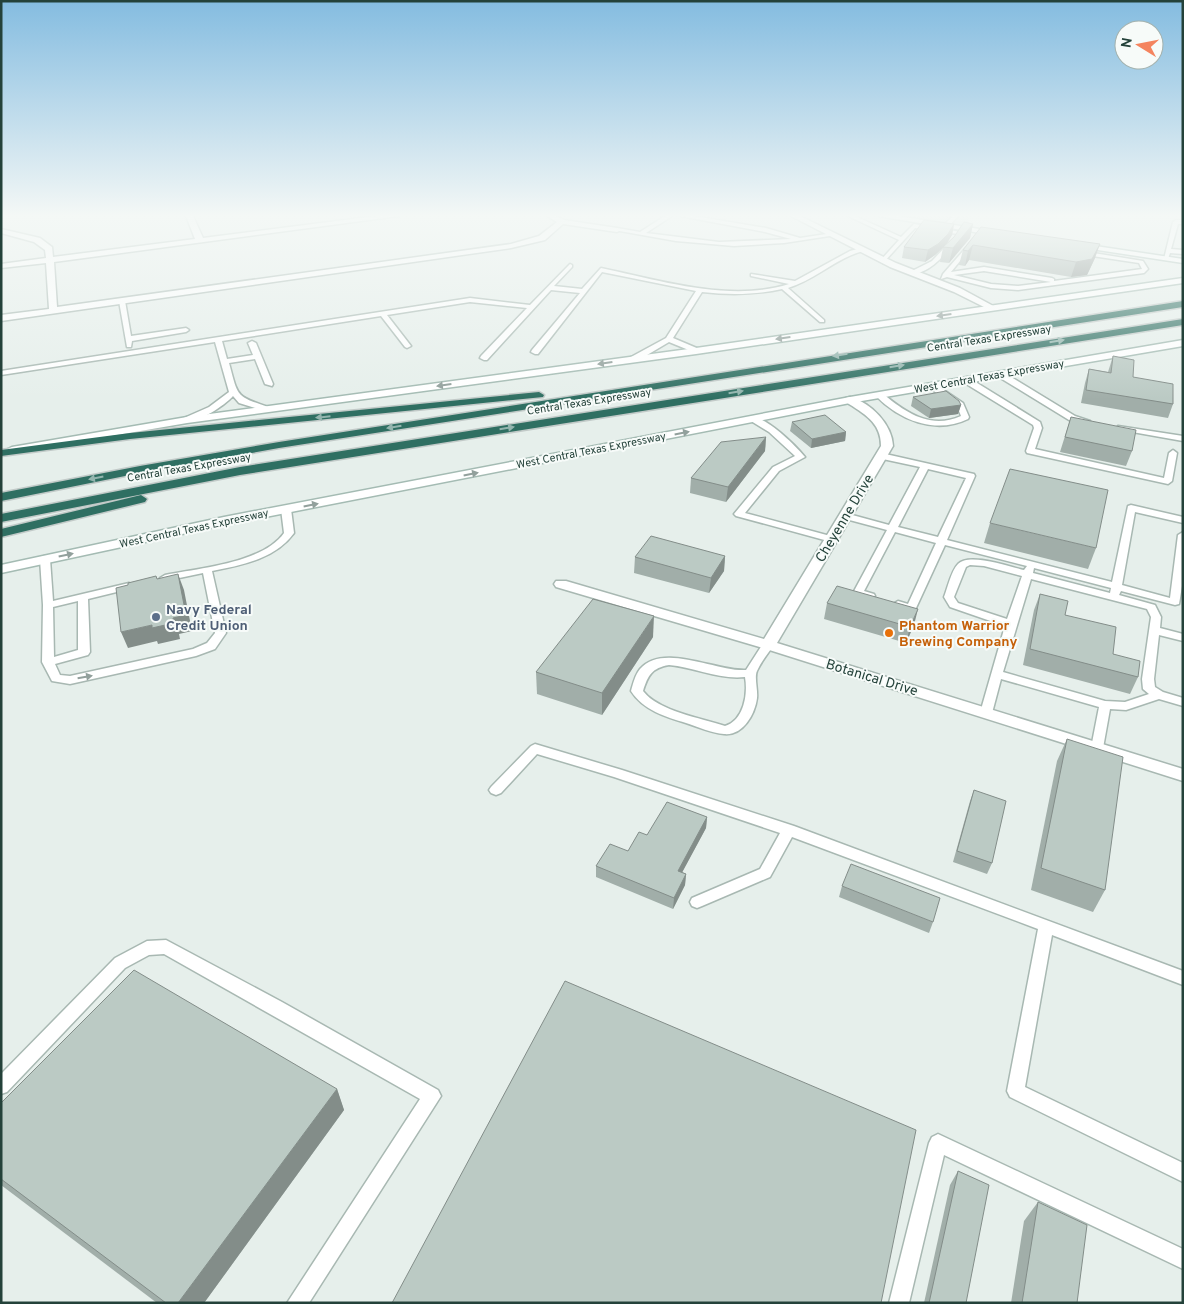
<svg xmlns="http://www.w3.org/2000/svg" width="1184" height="1304" font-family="Overpass,sans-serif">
	<rect width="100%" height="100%" fill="#e6efeb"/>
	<polygon fill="#d4dfda" points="893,216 971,216 962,227"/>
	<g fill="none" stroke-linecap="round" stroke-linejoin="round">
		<g stroke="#a8b8b2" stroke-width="3">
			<g id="lane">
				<polygon points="665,216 672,216 646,233 719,242 791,239 765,232 680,216 694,216 766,228 800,238 833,233 836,235 784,243 734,246 676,241 614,230 617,228 640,232"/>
				<polygon points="848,216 855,216 901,237 914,224 961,232 958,234 915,228 883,263 880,261 899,240"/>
				<polygon points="953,216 958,216 948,227 944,227 944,225"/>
				<polygon points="1176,220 1183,220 1183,224 1178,224 1171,249 1183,250 1183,254 1170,253 1168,259 1164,259 1173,222"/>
				<path d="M971,242L974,244L951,272L984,267L1052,278L1054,279V281L1142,269L1139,263L1079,254L1081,251L1143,261L1148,269L1144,273L1018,290L991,288L947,277L941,279L943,274ZM984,271L1051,282L1018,286L991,284L954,275Z"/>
				<path d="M948,244L953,245C943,257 927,275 910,274V272L932,261Z"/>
				<path d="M861,248L863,251C836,258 815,280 788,288L824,320V322H820L782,289C755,295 729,295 702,292L673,338L699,349V353H696L669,342L637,361H631V357L666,338L696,291L602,272L538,354H535L531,352L532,350L580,293L551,290L487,360H484L480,358L481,356L527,308L470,302L387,315L411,346L407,348L405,347L381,316L222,341L227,359L253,355L248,343L252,341L256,343L273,384L272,386L265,384L255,359L229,363C238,396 235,396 268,407V411H265L239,403L233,396C224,406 198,423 184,422V418L209,407L229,392L215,342L1,375V371L470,298L530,305L570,264L572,265V267L554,286L582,289L601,268C659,280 730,303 789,284L751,276V274L795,281L850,251Z"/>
				<polygon points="122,299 125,301 131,336 186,328 189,330 186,332 132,341 131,347 127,347 119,301"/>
				<polygon points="997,372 1003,372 1075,416 1090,421 1086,423 1069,420 997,376"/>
				<polygon points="963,378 969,378 1040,422 1042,428 1035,449 1164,478 1169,453 1173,450 1177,453 1172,481 1168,484 1027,453 1026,451 1034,428 1033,425 963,382"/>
				<path d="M929,384H935L963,403L969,417L968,419C935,435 899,420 875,395L882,393C905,412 930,430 961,416L957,406L929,388Z"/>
				<path d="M751,417C766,416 796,446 805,457L779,471L745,513L834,537L836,539L834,541H828L736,516L734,514L773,467L795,456L769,432L751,421Z"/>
				<polygon points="1118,426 1183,436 1183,441 1121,430 1117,428"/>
				<path d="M881,453L974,474L975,476L947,540L1112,582L1128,506L1131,505L1183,517V523L1135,512L1122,585L1170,598L1178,535L1183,532V580L1179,604L1175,605L1121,591L1119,595L1155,605L1161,617L1160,628L1183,634V641L1159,635L1154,679L1155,687L1163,692L1183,698V706L1159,699L1126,710L1110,709L1103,748L1101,751H1093L1091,748L1099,707L1001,679L992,713L990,716H982L980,713L1005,626L950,607L944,597C948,587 951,571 958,564C969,552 1010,567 1024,570L1027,566L945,545L916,608L915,610C908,612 897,609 893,604L898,601L908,604L936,543L895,532L864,591L874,594L875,596L870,599L854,595L853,593L887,530L842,518L840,516L845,513L889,525L920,467L878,458V454ZM928,469L966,478L938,537L898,527ZM970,565L984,566L1022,576L1007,619L958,603L954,597L966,567ZM1034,568L1111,588L1110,593L1033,573ZM1031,579L1147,609L1151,617L1142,679L1143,689L1149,694L1125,702L1105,701L1003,672Z"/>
				<path d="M286,506L291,509L294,533C275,559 242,565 212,571L226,633L215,649L196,656L70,684L52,681L42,662L43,605L40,559L41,557L45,556L50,559L53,601L129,583L134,586L133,588L88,599L90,652L88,655L55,664L60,675L70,676L193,649L207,643L215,633L203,573L165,581L160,578L165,575C199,568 263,563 284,533L281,509ZM78,601V650L54,657L53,607Z"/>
				<path d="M768,641L774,645C768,653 761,662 757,671C754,677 758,690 757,698C755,714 743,736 724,734C712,733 698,727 686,723C666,717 643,710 631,691C633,684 635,675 640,669C663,642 717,672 746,670L764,642ZM669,665C694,667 719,680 745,677C748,694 744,720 725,726C701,718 658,711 643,691C648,675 652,668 669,665Z"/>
				<polygon points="535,744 622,770 794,826 1183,971 1183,985 1052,935 1025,1087 1183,1163 1183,1182 1010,1097 1007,1091 1038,929 792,837 770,877 702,906 697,908 692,906 690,902 692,898 760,869 780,833 614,777 537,754 501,793 496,795 491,793 489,790 491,787 531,746"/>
				<polygon points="166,940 282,1002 438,1090 441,1096 309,1303 287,1303 420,1099 164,954 149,955 125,968 7,1092 1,1094 1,1074 115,958 147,941"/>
				<polygon points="938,1134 1183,1249 1183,1269 944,1155 909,1303 889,1303 929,1143 932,1137"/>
			</g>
		</g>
		<g stroke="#a8b8b2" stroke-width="3">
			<g id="street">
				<polygon points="186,216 193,216 203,238 376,216 399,216 54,262 57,307 511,244 539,236 557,222 547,216 556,216 564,220 617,228 621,230 617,232 563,224 545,240 511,248 1,321 1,315 49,309 46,263 1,268 1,264 46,258 45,250 34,242 1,233 1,229 40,238 52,247 53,257 195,239"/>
				<polygon points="791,216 800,216 896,263 960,288 997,308 990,310 954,292 890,267"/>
				<path d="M850,397C871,403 892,424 893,446L777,643L1183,769V781L763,648L556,587L554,584L556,581H566L764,639L881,446C881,422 864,414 846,402L845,400L846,398Z"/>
			</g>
		</g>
		<g stroke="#a4bbb3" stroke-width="3">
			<g id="secondary">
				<polygon points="878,216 898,216 998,232 1002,234 998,236"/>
				<polygon points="1075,243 1183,259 1183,263 1078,247 1074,245"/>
				<polygon points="1183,278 1183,283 696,354 187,423 12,453 6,450 12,447 187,417 696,348"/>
				<polygon points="1183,340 1183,346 850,403 224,525 1,573 1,565 224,517 850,397"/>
			</g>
		</g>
		<g stroke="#c2cac8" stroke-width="3">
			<g id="highway">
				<polygon points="1183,301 1183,307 279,448 140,473 1,501 1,493 140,466 279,442"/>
				<polygon points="1183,319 1183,325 240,475 1,522 1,514 240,467"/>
				<polygon points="539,392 544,395 543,397 130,439 1,456 1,450 130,433"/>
				<polygon points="141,495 147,499 145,502 1,537 1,529"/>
			</g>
		</g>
		<use href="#lane" fill="#fff" fill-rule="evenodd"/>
		<use href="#street" fill="#fff" fill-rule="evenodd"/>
		<use href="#secondary" fill="#fff" fill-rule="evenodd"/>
		<use href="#highway" fill="#2f6f62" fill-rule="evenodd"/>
	</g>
	<g fill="#a1aea9">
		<polygon points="954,224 952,235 946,244 973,224 970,238 949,263 940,262 943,248 935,255 925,262 902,258 904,247"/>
		<polygon points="981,227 1095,258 1087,275 1071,277 969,260 965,266 959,265 963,250"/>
		<polygon points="1113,356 1133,377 1173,404 1168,418 1081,403 1085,383 1089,369 1108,372"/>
		<polygon points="913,397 961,405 958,414 929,418 911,406"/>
		<polygon points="1071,417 1132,451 1126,466 1060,452"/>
		<polygon points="792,422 846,432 845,441 811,448 790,431"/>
		<polygon points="766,437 765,451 726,502 690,493 691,478"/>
		<polygon points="990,523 1096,548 1088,569 984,543"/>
		<polygon points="725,556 724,571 709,593 634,573 635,557"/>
		<polygon points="1040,594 1113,654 1138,677 1130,694 1023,665 1034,610"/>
		<polygon points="827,603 914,625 906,643 824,619"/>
		<polygon points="653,637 602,715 537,694 536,672"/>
		<polygon points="1067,739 1105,890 1093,912 1031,890 1057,761"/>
		<polygon points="974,790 992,863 987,874 953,862 970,801"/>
		<polygon points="707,817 706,828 682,872 686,874 685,885 673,909 596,877 596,866 628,851 647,835"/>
		<polygon points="842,886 933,922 929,933 839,897"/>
		<polygon points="337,1089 344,1110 204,1303 157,1303 1,1185 1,1103"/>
		<polygon points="958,1171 966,1303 924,1303 950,1185"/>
		<polygon points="1038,1202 1077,1303 1011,1303 1024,1221"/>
	</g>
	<g fill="#838d89">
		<polygon points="954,224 952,235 946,245 935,255 925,262 928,250"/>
		<polygon points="973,224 970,238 949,263 953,248"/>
		<polygon points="1100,244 1095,258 1087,275 1071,277 1076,262"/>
		<polygon points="973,245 969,260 965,266 968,251"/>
		<polygon points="961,405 958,414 929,418 931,409"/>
		<polygon points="846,432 845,441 811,448 812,439"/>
		<polygon points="766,437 765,451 726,502 728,487"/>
		<polygon points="725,556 724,571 709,593 711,578"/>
		<polygon points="178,574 184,590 192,631 179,634 180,639 158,644 157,641 128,648 121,632 152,625 173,618"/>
		<polygon points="918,609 914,625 906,643 910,627"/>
		<polygon points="654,616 653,637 602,715 602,693"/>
		<polygon points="707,817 706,828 677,882 678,871"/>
		<polygon points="686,874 685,885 673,909 674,898"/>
		<polygon points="337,1089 344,1110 204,1303 178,1303"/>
	</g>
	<g fill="#bbcac4" stroke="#838d89">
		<polygon points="924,220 954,224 948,234 938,244 928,250 904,247"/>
		<polygon points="964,222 973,224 953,248 943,247 954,237"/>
		<polygon points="981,227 1100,244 1092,259 1076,262 973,245 968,251 963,250"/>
		<polygon points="1113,356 1134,360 1133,377 1173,384 1173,404 1086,390 1089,369 1111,373"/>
		<polygon points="946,391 959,401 961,405 931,409 913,397"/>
		<polygon points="825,415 846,432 812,439 792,422"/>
		<polygon points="1071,417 1136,430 1132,451 1065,437"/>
		<polygon points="766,437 728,487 691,478 721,442"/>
		<polygon points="1010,469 1108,490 1096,548 990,523"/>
		<polygon points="651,536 725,556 711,578 635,557"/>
		<polygon points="178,574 186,615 173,618 174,623 152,628 152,625 121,632 116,588 128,585 128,583 156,576 157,579"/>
		<polygon points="837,586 918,609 910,627 827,603"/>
		<polygon points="1040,594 1068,601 1065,615 1116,627 1113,654 1140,661 1138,677 1030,649"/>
		<polygon points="593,599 654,616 602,693 536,672"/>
		<polygon points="1067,739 1123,757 1105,890 1041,868"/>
		<polygon points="974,790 1006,801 992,863 957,851"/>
		<polygon points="667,802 707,817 678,871 686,874 674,898 596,866 610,844 628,851 639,832 647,835"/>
		<polygon points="851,864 940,898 933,922 842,886"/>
		<polygon points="134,970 337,1089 178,1303 166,1303 1,1179 1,1103"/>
		<polygon points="565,981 916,1130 881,1303 392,1303"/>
		<polygon points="958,1171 989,1185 966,1303 929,1303"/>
		<polygon points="1038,1202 1087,1225 1077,1303 1022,1303"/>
	</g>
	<defs><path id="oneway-solid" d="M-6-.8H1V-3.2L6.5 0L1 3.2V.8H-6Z" transform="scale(1.25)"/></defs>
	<g fill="#92a09c">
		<use href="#oneway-solid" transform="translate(944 315) rotate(172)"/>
		<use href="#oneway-solid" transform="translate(783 338) rotate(172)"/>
		<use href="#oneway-solid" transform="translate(605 363) rotate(172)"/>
		<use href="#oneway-solid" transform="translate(444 385) rotate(172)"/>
		<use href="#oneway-solid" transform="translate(682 433) rotate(-11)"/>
		<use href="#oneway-solid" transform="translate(471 474) rotate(-11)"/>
		<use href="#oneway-solid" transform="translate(311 505) rotate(-11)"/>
		<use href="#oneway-solid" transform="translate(66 555) rotate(-12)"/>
		<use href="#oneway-solid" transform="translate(85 677) rotate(-10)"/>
	</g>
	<g fill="#93b5ae">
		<use href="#oneway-solid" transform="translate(1057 341) rotate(-9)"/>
		<use href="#oneway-solid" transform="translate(840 355) rotate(171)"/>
		<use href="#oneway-solid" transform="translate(897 366) rotate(-9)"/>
		<use href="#oneway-solid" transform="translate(736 392) rotate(-9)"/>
		<use href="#oneway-solid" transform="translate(323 417) rotate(174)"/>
		<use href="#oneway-solid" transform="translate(394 427) rotate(171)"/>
		<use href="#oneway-solid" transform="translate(507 428) rotate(-9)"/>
		<use href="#oneway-solid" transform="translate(96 478) rotate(169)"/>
	</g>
	<linearGradient id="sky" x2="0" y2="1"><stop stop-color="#84bce0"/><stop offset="0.54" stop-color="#f4f8f6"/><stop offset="1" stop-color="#f4f8f6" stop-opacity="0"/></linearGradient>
	<rect width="1184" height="399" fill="url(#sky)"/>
	<circle fill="#5c6f8a" stroke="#f7fbf9" stroke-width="2" cx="156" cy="617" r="5"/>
	<circle fill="#e8710a" stroke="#f7fbf9" stroke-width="2" cx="889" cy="633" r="5"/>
	<g text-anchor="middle" stroke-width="4" stroke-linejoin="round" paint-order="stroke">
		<g font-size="11" fill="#24423a" stroke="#f7fbf9">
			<text transform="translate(989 338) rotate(-9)" y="4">Central Texas Expressway</text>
			<text transform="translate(989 376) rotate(-10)" y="4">West Central Texas Expressway</text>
			<text transform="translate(589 401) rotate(-9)" y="4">Central Texas Expressway</text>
			<text transform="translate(591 450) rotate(-11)" y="4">West Central Texas Expressway</text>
			<text transform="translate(189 467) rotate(-10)" y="4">Central Texas Expressway</text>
			<text transform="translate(194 528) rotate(-12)" y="4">West Central Texas Expressway</text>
		</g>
		<g font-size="14" fill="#24423a" stroke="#f7fbf9">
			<text transform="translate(844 518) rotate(-59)" y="5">Cheyenne Drive</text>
			<text transform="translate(872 677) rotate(17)" y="5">Botanical Drive</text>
		</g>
		<g font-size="14" font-weight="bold" fill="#4e5e75" stroke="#f7fbf9" text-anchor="start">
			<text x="166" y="614">Navy Federal<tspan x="166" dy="16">Credit Union</tspan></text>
		</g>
		<g font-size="14" font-weight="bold" fill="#c56008" stroke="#f7fbf9" text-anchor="start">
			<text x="899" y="630">Phantom Warrior<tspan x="899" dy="16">Brewing Company</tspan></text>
		</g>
	</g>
	<rect width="1184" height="1304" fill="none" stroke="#24423a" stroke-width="5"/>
	<g transform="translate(1139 45) rotate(280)"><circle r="24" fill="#f7fbf9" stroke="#a3b1ad"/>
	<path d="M0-4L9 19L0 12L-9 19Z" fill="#f4845f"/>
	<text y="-8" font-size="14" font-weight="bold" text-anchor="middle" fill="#24423a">N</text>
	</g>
</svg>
